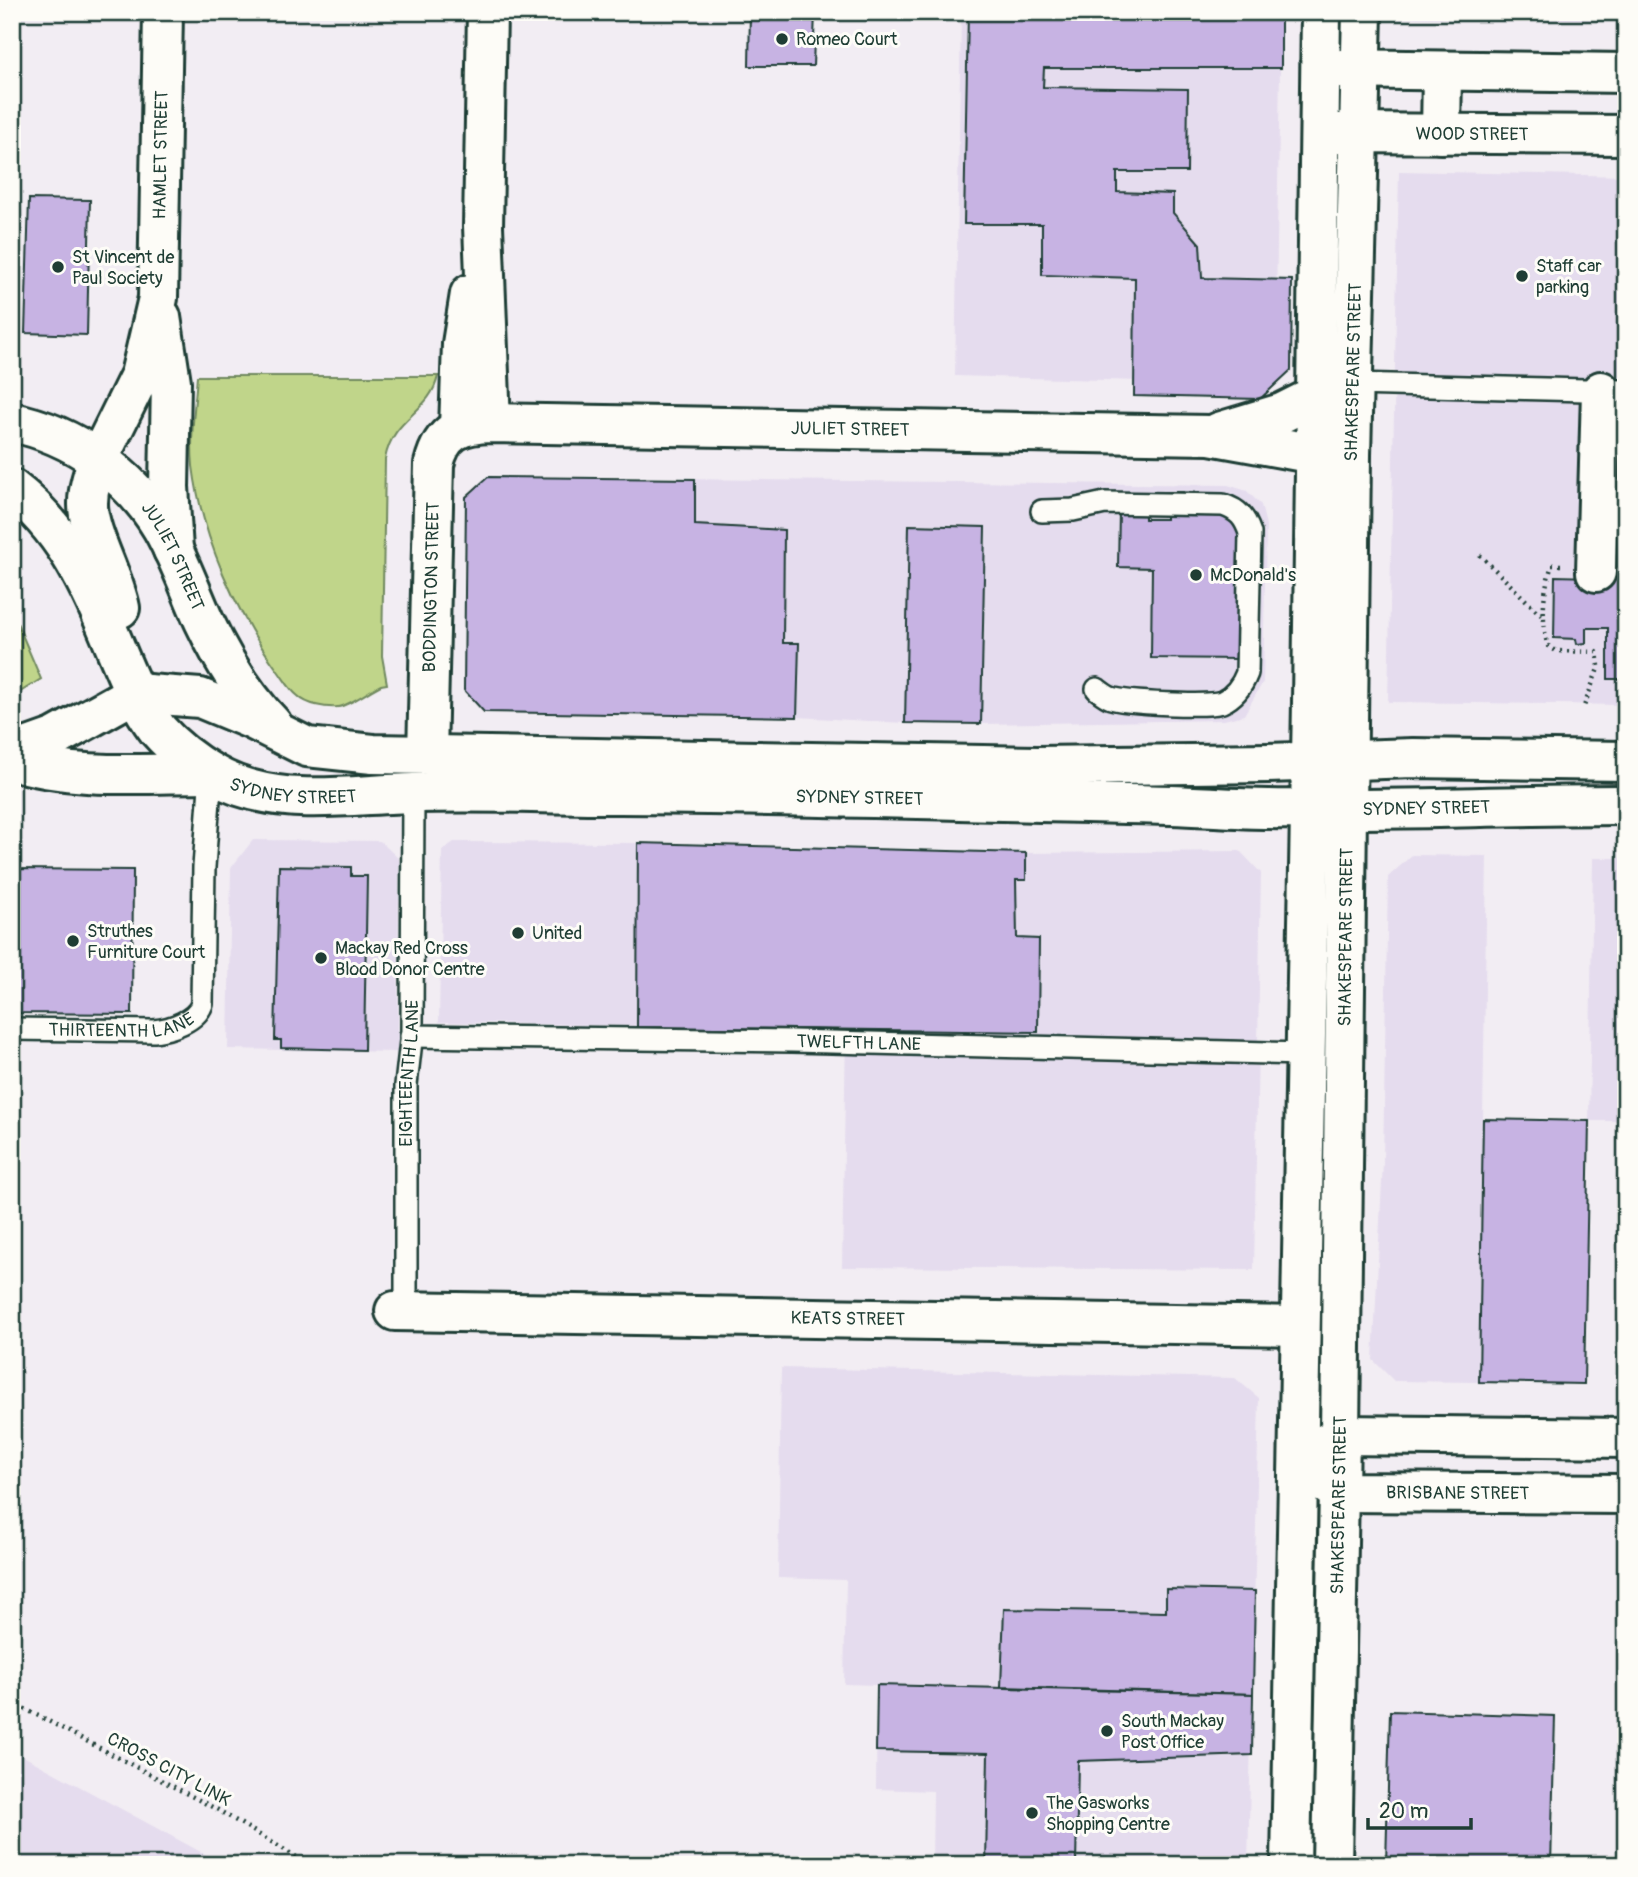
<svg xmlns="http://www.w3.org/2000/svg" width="1638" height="1877" font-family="Pangolin,sans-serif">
	<rect width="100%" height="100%" fill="#f2edf3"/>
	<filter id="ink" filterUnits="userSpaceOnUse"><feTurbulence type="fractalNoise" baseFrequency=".0143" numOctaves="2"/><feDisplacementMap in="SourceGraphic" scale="14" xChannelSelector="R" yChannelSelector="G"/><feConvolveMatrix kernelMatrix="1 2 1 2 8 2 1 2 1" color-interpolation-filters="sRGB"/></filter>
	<g filter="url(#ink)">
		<g fill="#e5dcee">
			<polygon points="961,12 1281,12 1275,362 1255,384 955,376"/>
			<polygon points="1407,12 1626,12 1626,20 1411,17"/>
			<polygon points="1399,171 1626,176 1626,705 1388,702"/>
			<polygon points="488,477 1228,485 1247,491 1261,505 1266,525 1263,682 1244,715 1224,720 981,724 905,723 797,717 484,712 464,690 466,497"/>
			<polygon points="253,840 380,841 399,859 398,1052 228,1049 231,868"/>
			<polygon points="454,842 638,843 1026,853 1240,851 1261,873 1254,1270 842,1267 846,1030 439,1022 442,850"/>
			<polygon points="1412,855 1487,856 1479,1382 1394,1381 1373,1360 1383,1162 1388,877"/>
			<polygon points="1593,858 1626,858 1626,1121 1589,1121"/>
			<polygon points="781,1368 1235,1378 1259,1398 1248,1865 932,1865 933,1791 876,1789 877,1685 844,1684 846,1580 778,1578"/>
			<polygon points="12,1750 225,1865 12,1865"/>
		</g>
		<g fill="#c0d58a" stroke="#70895f" stroke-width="2">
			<path d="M197,376H438C430,413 393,416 385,459L382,656L387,684L381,685C370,690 349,706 338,707C326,708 307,705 298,696C290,690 284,679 278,671C236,613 202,538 193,466C190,436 195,405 197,376Z"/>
			<polygon points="12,611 41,679 12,697"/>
		</g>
		<g fill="#c7b3e3" stroke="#1f3d34" stroke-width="2">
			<polygon points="750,12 815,12 813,66 749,66"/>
			<polygon points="968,12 1179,18 1180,12 1281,12 1281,68 1044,68 1043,87 1188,89 1187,172 1117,172 1117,192 1173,194 1173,213 1200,244 1202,278 1292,280 1291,370 1260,399 1134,396 1135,278 1042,275 1042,224 964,224"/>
			<polygon points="29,199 90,200 87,335 25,333"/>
			<polygon points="1611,425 1626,426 1626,679 1608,679 1608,628 1586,628 1586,643 1577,644 1576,639 1554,638 1555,576 1592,577"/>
			<polygon points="488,477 695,479 695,525 784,530 783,643 799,643 797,717 484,712 464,690 466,497"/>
			<polygon points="1166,492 1183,492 1183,513 1198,513 1198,493 1214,494 1213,515 1242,516 1241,581 1260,582 1260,600 1240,599 1239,659 1151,658 1152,568 1118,567 1119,512 1145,513 1145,519 1166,519"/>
			<polygon points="909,525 985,527 981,724 905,723"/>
			<polygon points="638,843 1026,853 1026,880 1016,880 1017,938 1039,939 1038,1032 637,1027"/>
			<polygon points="279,866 351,867 351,876 367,876 364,1050 281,1048 281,1040 275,1040"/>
			<polygon points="12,869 133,870 132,1014 12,1013"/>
			<polygon points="1483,1119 1589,1121 1584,1384 1479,1382"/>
			<polygon points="1166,1589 1255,1591 1253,1694 1001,1687 1004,1609 1166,1612"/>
			<polygon points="877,1685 1253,1694 1252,1755 1078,1761 1076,1865 986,1865 988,1753 876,1751"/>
			<polygon points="1390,1711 1555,1716 1551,1865 1386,1865"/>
		</g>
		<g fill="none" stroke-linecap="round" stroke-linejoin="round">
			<g stroke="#1f3d34" stroke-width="26">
				<g id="lane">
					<polyline points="1353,384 1626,391"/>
					<path d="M1042,511L1073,510L1105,503L1223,505C1239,510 1245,518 1250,533L1247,673C1242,686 1235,696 1222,702C1208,707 1126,703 1111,698C1106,696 1101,692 1097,689"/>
					<path id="s1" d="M12,1029L154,1031C171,1029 196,1021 202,1004L204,867L211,773"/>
					<path id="s2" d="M411,1036L792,1041L1306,1054"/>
					<path id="s3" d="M406,1311V1085L412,1032L413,793"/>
				</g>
			</g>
			<g stroke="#1f3d34" stroke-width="44">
				<g id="street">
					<polyline points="487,12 483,226 491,423"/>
					<polyline points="161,317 171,382 169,487 173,550"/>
					<polyline points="459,428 462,344 470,294"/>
					<polyline points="1219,432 1282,413 1316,396"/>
					<path id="s4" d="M98,460L140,375L158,298L163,12"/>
					<polyline points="1596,572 1601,391"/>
					<polyline points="12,753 54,738 135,693"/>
					<path id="s5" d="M427,755L434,464C442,431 460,424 491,423L1210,435L1315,454L1349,455"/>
					<path d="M12,760C75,780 146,773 211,773"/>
					<path id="s6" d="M395,1311L1300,1326"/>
				</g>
			</g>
			<g stroke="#1f3d34" stroke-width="44">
				<g id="secondary">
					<polyline points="1336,69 1626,73"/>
					<path id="s7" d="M1334,133L1626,135"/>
					<polyline points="1441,134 1442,71"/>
					<path id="s8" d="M12,422C73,434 131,475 162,528C179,558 190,590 204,621C222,659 243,694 272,724"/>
					<path d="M98,460C93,474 88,488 88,503C87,531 114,576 120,608"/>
					<path id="s9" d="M12,489C61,526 87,579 110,635C124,668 136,701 158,730C173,747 194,763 213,774C275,810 347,794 414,793C483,791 551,794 619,794C803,795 988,801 1172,805C1204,806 1237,809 1269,809C1388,811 1507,805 1626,805"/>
					<polyline points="135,693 200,698 253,720 307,747 373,754 1037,766 1268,763 1413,758 1626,761"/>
					<polyline points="1318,1448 1340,1435 1626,1438"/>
					<path id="s10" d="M1317,1478L1338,1492L1626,1494"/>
					<polyline points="1291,1865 1312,702 1321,12"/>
					<path id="s11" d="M1332,1865L1340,1435L1351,455L1362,12"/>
				</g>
			</g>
			<g stroke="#1f3d34" stroke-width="4.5" stroke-dasharray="2 5" stroke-linecap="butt">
				<polyline points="1480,555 1542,616"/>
				<path d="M1561,565H1552C1542,595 1542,615 1547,645L1556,651L1597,652L1599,666L1583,709"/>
				<polyline points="12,1702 218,1810 310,1865"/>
			</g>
			<use href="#lane" stroke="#fdfcf7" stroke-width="21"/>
			<use href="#street" stroke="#fdfcf7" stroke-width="38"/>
			<use href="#secondary" stroke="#fdfcf7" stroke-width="38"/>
		</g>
	</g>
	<g fill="#1f3d34" stroke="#fdfcf7" stroke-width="2.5">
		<circle cx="782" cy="39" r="7"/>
		<circle cx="58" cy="267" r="7"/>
		<circle cx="1522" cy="276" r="7"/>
		<circle cx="1196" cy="575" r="7"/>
		<circle cx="518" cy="933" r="7"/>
		<circle cx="73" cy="941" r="7"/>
		<circle cx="321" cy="958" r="7"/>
		<circle cx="1107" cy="1731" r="7"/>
		<circle cx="1032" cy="1813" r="7"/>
	</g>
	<g text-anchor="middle" stroke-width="6" stroke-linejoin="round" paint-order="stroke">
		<g font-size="18" fill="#1f3d34" stroke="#fdfcf7" text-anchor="start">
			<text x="796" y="45">Romeo Court</text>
			<text x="72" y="263">St Vincent de<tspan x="72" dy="21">Paul Society</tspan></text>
			<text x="1536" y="272">Staff car<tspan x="1536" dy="21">parking</tspan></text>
			<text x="1210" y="581">McDonald's</text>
			<text x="87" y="937">Struthes<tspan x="87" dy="21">Furniture Court</tspan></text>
			<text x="532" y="939">United</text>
			<text x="335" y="954">Mackay Red Cross<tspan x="335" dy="21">Blood Donor Centre</tspan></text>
			<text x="1121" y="1727">South Mackay<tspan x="1121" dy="21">Post Office</tspan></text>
			<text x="1046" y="1809">The Gasworks<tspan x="1046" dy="21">Shopping Centre</tspan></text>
		</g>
		<g font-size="18" fill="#1f3d34" stroke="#fdfcf7">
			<text dy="6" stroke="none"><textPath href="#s7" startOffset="138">WOOD STREET</textPath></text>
			<text dy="6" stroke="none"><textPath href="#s4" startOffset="317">HAMLET STREET</textPath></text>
			<text dy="6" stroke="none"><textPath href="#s11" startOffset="1493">SHAKESPEARE STREET</textPath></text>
			<text dy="6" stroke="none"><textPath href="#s5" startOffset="728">JULIET STREET</textPath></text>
			<text dy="6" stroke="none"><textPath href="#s8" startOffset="219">JULIET STREET</textPath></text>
			<text dy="6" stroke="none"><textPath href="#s5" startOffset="168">BODDINGTON STREET</textPath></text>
			<text dy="6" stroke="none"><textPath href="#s9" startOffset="439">SYDNEY STREET</textPath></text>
			<text dy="6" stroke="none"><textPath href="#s9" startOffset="1006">SYDNEY STREET</textPath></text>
			<text dy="6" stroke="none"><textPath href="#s9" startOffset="1573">SYDNEY STREET</textPath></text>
			<text dy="6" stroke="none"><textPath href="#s11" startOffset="928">SHAKESPEARE STREET</textPath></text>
			<text dy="6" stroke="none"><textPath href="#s1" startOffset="110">THIRTEENTH LANE</textPath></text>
			<text dy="6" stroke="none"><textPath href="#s2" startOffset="448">TWELFTH LANE</textPath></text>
			<text dy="6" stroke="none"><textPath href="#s3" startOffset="238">EIGHTEENTH LANE</textPath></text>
			<text dy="6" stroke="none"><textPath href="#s6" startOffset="453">KEATS STREET</textPath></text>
			<text dy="6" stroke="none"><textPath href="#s10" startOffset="145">BRISBANE STREET</textPath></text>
			<text dy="6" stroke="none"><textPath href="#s11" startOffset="360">SHAKESPEARE STREET</textPath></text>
			<text transform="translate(169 1769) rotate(28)" y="6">CROSS CITY LINK</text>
		</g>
	</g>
	<rect width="1638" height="1877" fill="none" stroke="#fdfcf7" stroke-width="42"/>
	<rect x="21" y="21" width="1596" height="1835" fill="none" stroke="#1f3d34" stroke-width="2.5" filter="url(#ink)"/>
	<path d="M1368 1818v10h103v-10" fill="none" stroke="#1f3d34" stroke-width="3.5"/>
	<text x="1379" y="1818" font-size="21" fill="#1f3d34" stroke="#fdfcf7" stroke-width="5" paint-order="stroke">20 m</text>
</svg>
